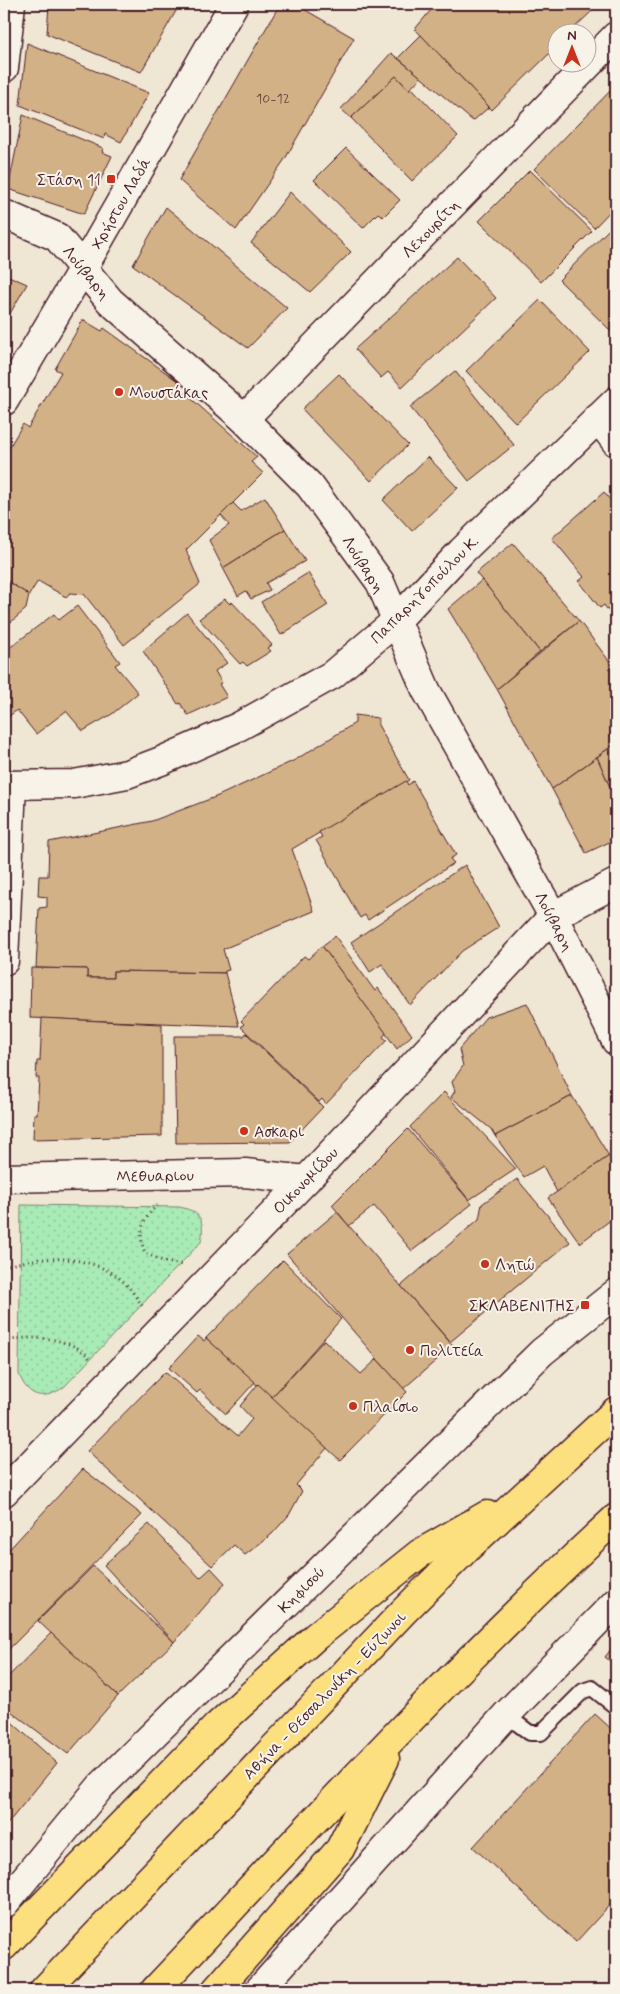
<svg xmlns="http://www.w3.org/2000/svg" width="620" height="1994" font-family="Mynerve,sans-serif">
	<defs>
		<pattern id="park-dots" width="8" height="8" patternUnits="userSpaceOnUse" patternTransform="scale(1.25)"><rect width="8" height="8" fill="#a8ebb6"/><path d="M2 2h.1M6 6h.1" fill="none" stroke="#92c99d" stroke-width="1.8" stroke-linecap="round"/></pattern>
	</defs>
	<rect width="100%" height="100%" fill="#f0e6d4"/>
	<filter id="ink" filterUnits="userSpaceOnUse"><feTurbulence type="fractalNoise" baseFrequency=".02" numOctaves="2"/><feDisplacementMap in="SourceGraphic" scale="10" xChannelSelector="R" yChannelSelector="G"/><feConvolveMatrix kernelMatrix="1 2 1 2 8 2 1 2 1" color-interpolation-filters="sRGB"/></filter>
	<g filter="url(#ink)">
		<path fill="url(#park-dots)" stroke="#798570" d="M21,1205L179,1207C201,1211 205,1221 201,1242L64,1387C44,1401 28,1398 19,1374Z"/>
		<g fill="#d3b186" stroke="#4a1f2b">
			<polygon points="49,4 180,4 141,72 47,34"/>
			<polygon points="280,4 295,4 354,38 285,159 236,230 179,180"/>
			<polygon points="436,4 586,4 593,10 570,32 558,32 558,45 492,110 415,29"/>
			<polygon points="421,35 489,107 473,121 398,58"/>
			<polygon points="27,43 149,93 121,142 105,134 104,139 20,105"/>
			<polygon points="391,53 421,77 409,90 396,76 351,118 341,109"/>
			<polygon points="396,76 409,90 411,87 458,136 412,181 351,118"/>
			<polygon points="616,85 616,205 594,228 534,169"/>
			<polygon points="23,115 103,148 102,152 112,156 84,214 8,189"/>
			<polygon points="346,148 400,200 383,217 378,213 363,228 314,180"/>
			<polygon points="530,170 592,231 541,282 479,221"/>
			<polygon points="290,192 351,252 310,292 251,243"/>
			<polygon points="166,207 287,308 248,348 133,265"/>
			<polygon points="616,222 616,336 559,280"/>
			<polygon points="457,257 496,298 402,387 388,372 381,378 355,349"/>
			<polygon points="4,274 27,284 4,324"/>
			<polygon points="540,300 590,352 516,423 466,371"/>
			<polygon points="83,320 102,331 104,328 179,382 177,386 257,457 251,462 263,473 186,550 200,584 124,645 84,594 70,593 66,597 38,581 29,595 4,579 4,456 23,424 28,428 61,372 55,369"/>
			<polygon points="455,371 514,445 469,481 410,407"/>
			<polygon points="339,374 408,445 371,481 302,409"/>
			<polygon points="428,457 458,488 412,531 383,500"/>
			<polygon points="604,492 616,508 616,621 604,605 600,608 579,581 584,577 552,538"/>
			<polygon points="265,497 285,529 223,568 209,540 229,525 221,515 233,503 241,511"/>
			<polygon points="285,529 305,561 266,583 270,590 251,599 246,591 238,596 223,568"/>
			<polygon points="513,543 579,621 540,652 476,573"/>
			<polygon points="308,573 328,605 281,635 261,602"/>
			<polygon points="4,579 29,595 26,609 4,628"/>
			<polygon points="482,580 540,652 497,689 448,609"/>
			<polygon points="225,599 230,604 232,602 272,645 268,648 271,651 247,666 243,662 240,664 199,619"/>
			<polygon points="77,606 120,662 115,665 138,693 112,714 83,731 66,711 36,734 17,710 4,720 4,652 54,614 59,620"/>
			<polygon points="187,613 227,663 215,671 222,683 219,684 227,697 188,715 180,703 178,704 143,651"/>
			<polygon points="579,621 616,670 616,728 610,733 616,743 552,789 497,689"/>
			<polygon points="355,715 378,718 378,725 409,780 292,849 314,911 223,949 229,970 225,971 225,973 113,971 113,978 87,978 87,969 36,968 39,908 47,907 47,897 38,896 39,876 48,876 49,842 152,821 218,796 295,760 355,723"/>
			<polygon points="616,743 616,801 597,757"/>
			<polygon points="597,757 616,801 616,839 586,853 552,789"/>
			<polygon points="406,781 408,785 413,781 456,855 450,859 454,863 368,920 365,915 360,918 316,840 322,837 319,832"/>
			<polygon points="465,865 499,927 462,951 410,1005 382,964 370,972 351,942"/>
			<polygon points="335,936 375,991 378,988 412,1035 397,1049 322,946"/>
			<polygon points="322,946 386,1033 383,1037 387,1040 326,1104 322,1099 319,1102 241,1027 244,1024 241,1021 304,956 308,959"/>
			<polygon points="31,968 87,969 87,978 113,978 113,971 225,973 239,1026 30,1018"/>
			<polygon points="527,1003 572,1096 495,1136 491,1129 451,1097 455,1091 452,1082 463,1066 459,1049 486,1017"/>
			<polygon points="42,1018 162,1024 162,1136 33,1139 34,1114 37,1114 39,1078 36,1078 37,1061 40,1061"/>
			<polygon points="246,1033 323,1107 290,1142 176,1143 174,1036 244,1036"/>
			<polygon points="444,1092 516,1169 469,1200 410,1127"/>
			<polygon points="572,1096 609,1156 557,1192 543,1166 524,1177 495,1136"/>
			<polygon points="408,1129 472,1204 412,1251 374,1206 349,1226 332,1205"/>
			<polygon points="609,1156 616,1172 616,1216 580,1243 548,1198"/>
			<polygon points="517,1179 570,1242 450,1342 401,1286 479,1219 482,1204"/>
			<polygon points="337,1212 453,1346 403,1389 287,1254"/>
			<polygon points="283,1260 341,1319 271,1398 206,1338"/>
			<polygon points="198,1336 204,1341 206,1338 255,1382 226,1414 200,1390 197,1393 169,1368"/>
			<polygon points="324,1340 361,1374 377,1359 407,1392 340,1460 271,1398"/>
			<polygon points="165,1372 238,1436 252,1419 240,1406 258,1384 327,1448 296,1485 302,1491 289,1515 272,1534 245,1555 234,1545 212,1566 87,1451"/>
			<polygon points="83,1469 142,1515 4,1654 4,1555"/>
			<polygon points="149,1524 200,1578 211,1568 225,1583 174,1642 104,1565"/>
			<polygon points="93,1566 174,1642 118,1696 38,1621"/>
			<polygon points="51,1633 118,1696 68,1754 4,1706 4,1681"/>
			<polygon points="616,1643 616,1666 605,1657"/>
			<polygon points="595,1714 616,1733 616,1898 576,1942 473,1847"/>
			<polygon points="4,1715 57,1763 4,1828"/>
		</g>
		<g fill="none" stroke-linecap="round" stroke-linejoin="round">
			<g stroke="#4a1f2b" stroke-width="18">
				<polyline id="service" points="506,1715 530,1733 541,1733 583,1691 592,1688 616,1707"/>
			</g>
			<g stroke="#4a1f2b" stroke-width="31">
				<g id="minor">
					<polyline points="4,68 11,4"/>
					<polyline points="4,214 57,237 110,301 244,419 310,486 380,582 426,690 553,916 616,1041"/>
					<polyline points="4,401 83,268 234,4"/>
					<polyline points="598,418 616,442"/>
					<polyline points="244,419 616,36"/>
					<polyline points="4,785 74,784 127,774 161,761 238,727 332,675 396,621 462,551 616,401"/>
					<polyline points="4,961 12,785"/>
					<polyline points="4,1178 245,1173 306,1180"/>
					<polyline points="4,1492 306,1180 553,916 616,883"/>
				</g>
			</g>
			<g stroke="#4a1f2b" stroke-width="31">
				<g id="secondary">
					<polyline points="4,1904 101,1786 542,1352 616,1293"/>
					<polyline points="259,1990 506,1715 616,1602"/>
				</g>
			</g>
			<g stroke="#4a1f2b" stroke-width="31">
				<g id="motorway">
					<polyline points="4,1946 217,1726 315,1637 419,1554 487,1515"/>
					<polyline points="44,1990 403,1612 464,1551 616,1411"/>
					<path d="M155,1990C306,1830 454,1667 616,1518"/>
					<polyline points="216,1990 340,1849 385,1759"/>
				</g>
			</g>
			<g stroke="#4a1f2b" stroke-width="3" stroke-dasharray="1 4" stroke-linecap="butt">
				<path d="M157,1205C142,1221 137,1232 145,1253L165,1262L183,1265"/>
				<path d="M4,1267C40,1255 86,1254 118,1277C128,1284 136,1297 143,1307"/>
				<path d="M4,1342C29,1334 75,1337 91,1360"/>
			</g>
			<use href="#service" stroke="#f7f3e8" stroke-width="14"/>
			<use href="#minor" stroke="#f7f3e8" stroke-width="28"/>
			<use href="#secondary" stroke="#f7f3e8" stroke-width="28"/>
			<use href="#motorway" stroke="#fce080" stroke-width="28"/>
		</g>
	</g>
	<g fill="#c8321e" stroke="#f7f3e8" stroke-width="2">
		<rect x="106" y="174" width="10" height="10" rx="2.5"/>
		<circle cx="119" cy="392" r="5"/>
		<circle cx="244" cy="1131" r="5"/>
		<circle cx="485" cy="1264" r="5"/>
		<rect x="580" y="1300" width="10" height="10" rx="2.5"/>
		<circle cx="410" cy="1350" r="5"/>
		<circle cx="353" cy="1406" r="5"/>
	</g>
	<g text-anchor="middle" stroke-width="4" stroke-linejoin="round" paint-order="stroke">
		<g font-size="14" fill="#6c4442">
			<text x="273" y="103">10-12</text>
		</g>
		<g font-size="16" fill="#4a1f2b" stroke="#f7f3e8" text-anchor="start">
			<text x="101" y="185" text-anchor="end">Στάση 11</text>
			<text x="129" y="398">Μουστάκας</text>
			<text x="254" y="1137">Ασκαρι</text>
			<text x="495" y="1270">Λητώ</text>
			<text x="575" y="1311" text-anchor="end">ΣΚΛΑΒΕΝΙΤΗΣ</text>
			<text x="420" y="1356">Πολιτεία</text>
			<text x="363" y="1412">Πλαίσιο</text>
		</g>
		<g font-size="16" fill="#4a1f2b" stroke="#f7f3e8">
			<text transform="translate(120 203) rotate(-60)" y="6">Χρήστου Λαδά</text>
			<text transform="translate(430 228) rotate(-46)" y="6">Λεχουρίτη</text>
			<text transform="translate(87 272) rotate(50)" y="6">Λούβαρη</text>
			<text transform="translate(364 564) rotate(57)" y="6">Λούβαρη</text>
			<text transform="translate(424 589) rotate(-45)" y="6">Παπαρηγοπούλου Κ.</text>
			<text transform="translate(555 921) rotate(62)" y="6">Λούβαρη</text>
			<text transform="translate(155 1175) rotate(-1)" y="6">Μεθυαριου</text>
			<text transform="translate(305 1180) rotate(-46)" y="6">Οικονομίδου</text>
			<text transform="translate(301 1589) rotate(-45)" y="6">Κηφισού</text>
			<text transform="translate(324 1695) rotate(-46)" y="6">Αθήνα - Θεσσαλονίκη - Εύζωνοι</text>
		</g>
	</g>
	<rect width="620" height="1994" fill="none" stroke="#f7f3e8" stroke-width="20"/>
	<rect x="10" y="10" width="600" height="1974" fill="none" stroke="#4a1f2b" stroke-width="2" filter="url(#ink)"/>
	<g transform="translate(572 48)"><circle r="24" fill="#f7f3e8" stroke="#b29e9c"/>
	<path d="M0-4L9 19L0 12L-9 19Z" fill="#c8321e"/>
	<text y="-8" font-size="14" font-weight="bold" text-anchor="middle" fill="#4a1f2b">N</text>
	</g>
</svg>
